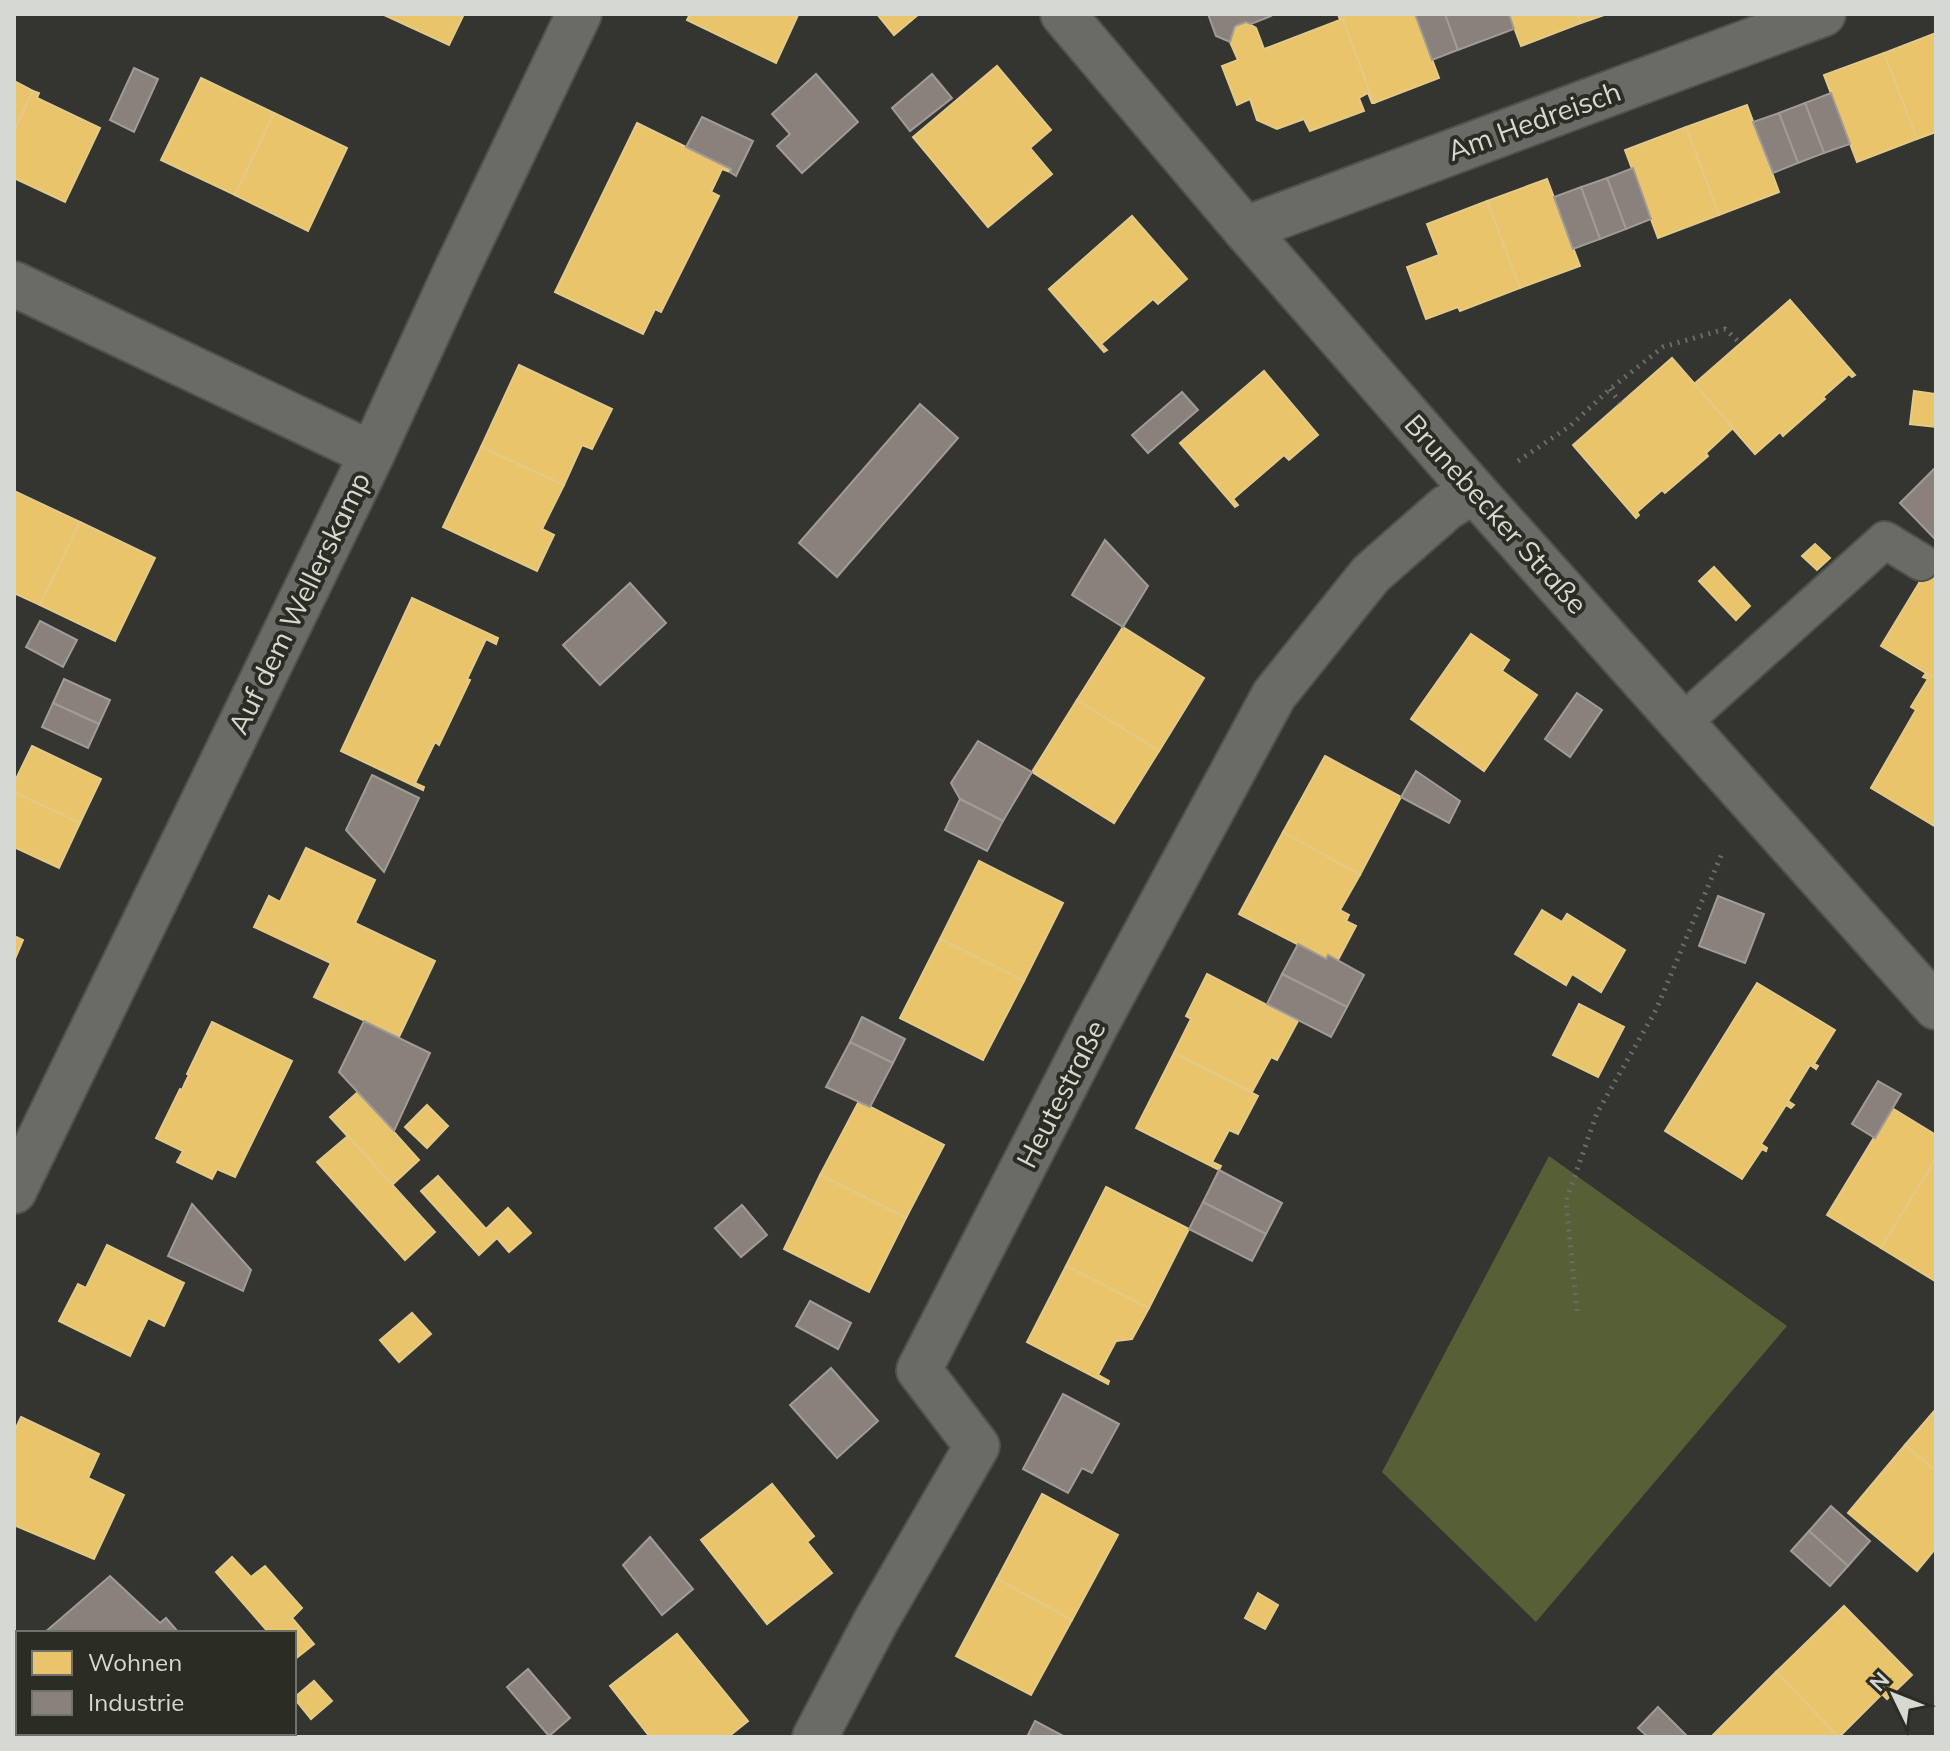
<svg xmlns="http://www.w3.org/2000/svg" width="1950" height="1751" font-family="Mulish,sans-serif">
	<rect width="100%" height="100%" fill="#343530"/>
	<polygon fill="#565f35" points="1549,1156 1787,1326 1536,1622 1382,1472"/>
	<g fill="#e9c46a" stroke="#e3ca89" stroke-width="2">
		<polygon points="382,14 464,14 449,45"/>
		<polygon points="690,14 795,14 798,15 776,63 687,20"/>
		<polygon points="877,14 919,14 894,35"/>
		<polygon points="1338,14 1341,14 1374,103 1372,103 1368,93 1359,98 1364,111 1310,131 1304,119 1277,129 1257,120 1250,99 1237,105 1222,66 1238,60 1230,42 1235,26 1246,22 1256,28 1264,49 1340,20"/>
		<polygon points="1341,14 1415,14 1439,78 1374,103"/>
		<polygon points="1509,14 1577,14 1581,23 1521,46"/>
		<polygon points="1577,14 1607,14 1581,23"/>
		<polygon points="1936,33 1936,132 1917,139 1884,53"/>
		<polygon points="1884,53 1917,139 1857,162 1824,75"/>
		<polygon points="997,66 1051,130 1030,148 1052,174 988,227 913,137"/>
		<polygon points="201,78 274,113 235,195 161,160"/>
		<polygon points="14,81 33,91 14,131"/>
		<polygon points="33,91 39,93 37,98 100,128 65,202 14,178 14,131"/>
		<polygon points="1747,105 1779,192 1719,215 1686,127"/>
		<polygon points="274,113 347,148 308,231 235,195"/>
		<polygon points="637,123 731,169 730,172 722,169 711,192 719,196 661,312 655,309 643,334 555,292"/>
		<polygon points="1686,127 1719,215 1658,238 1625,150"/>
		<polygon points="1547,179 1580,266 1520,288 1487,201"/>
		<polygon points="1487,201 1520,288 1460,311 1458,307 1426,319 1407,267 1439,255 1427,224"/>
		<polygon points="1132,216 1187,279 1158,304 1153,299 1101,344 1107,350 1104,352 1049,289"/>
		<polygon points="1790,300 1855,375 1852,377 1849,374 1823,397 1825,399 1783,436 1780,432 1755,454 1694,384"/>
		<polygon points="1672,358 1733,428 1706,453 1708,456 1665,493 1662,490 1637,512 1639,515 1636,518 1573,445"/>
		<polygon points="519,365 612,409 592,449 582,445 564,485 481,447"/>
		<polygon points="1264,371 1318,435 1289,460 1284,455 1233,499 1238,505 1235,507 1180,443"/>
		<polygon points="1914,391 1936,394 1936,427 1910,424"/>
		<polygon points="481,447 564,485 542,529 554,535 537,571 443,527"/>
		<polygon points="14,491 80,522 40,605 14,593"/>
		<polygon points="80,522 155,558 115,641 40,605"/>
		<polygon points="1815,544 1830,558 1817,570 1802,556"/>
		<polygon points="1936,555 1936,679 1881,646"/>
		<polygon points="1714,567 1750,606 1736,620 1699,581"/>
		<polygon points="412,598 498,638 496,644 486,639 467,679 470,680 439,745 435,742 415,783 424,787 423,790 341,751"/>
		<polygon points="1123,627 1204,678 1159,751 1077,700"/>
		<polygon points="1471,634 1509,660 1502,671 1537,695 1484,771 1411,719"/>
		<polygon points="1926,673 1936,679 1936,827 1871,788 1916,710 1911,707 1928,679 1923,677"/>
		<polygon points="1077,700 1159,751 1114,823 1032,772"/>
		<polygon points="32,746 101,779 80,823 14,792 14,783"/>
		<polygon points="1325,756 1401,797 1360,875 1283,832"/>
		<polygon points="14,792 80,823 59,868 14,847"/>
		<polygon points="1283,832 1360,875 1340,910 1349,915 1346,921 1356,926 1338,960 1328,955 1326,959 1239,914"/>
		<polygon points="306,848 375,880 355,923 435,961 399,1037 314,997 331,963 254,927 269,896 280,902"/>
		<polygon points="979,861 1063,903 1024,981 940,939"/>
		<polygon points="1542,910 1562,922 1567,914 1625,950 1601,992 1572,974 1566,985 1515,954"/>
		<polygon points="14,936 23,940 14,961"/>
		<polygon points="940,939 1024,981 983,1060 900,1018"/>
		<polygon points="1207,974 1298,1021 1277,1060 1271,1057 1252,1092 1174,1053 1191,1019 1186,1016"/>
		<polygon points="1757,983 1835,1030 1814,1064 1818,1066 1816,1069 1810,1065 1788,1101 1794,1105 1791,1108 1786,1105 1761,1144 1767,1148 1766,1151 1762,1149 1742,1179 1665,1131"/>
		<polygon points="1579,1004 1624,1027 1598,1077 1553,1055"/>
		<polygon points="212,1022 292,1061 235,1177 217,1169 212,1179 177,1162 183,1151 156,1138 180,1089 182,1090 185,1083 189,1075 187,1074"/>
		<polygon points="1174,1053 1258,1096 1238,1134 1229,1130 1212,1162 1221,1166 1219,1170 1136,1128"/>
		<polygon points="358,1092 419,1160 392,1185 330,1117"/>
		<polygon points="859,1101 944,1145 906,1218 820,1175"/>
		<polygon points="427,1105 448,1126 427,1148 405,1127"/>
		<polygon points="1892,1108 1936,1135 1936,1158 1881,1248 1827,1215"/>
		<polygon points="348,1136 435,1232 405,1260 317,1162"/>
		<polygon points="1936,1158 1936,1280 1935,1281 1881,1248"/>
		<polygon points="820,1175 906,1218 869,1292 784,1249"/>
		<polygon points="438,1176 486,1229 508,1208 531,1233 509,1252 497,1238 479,1255 421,1191"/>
		<polygon points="1106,1187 1189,1229 1149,1308 1066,1266"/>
		<polygon points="107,1245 184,1283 164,1326 148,1318 130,1356 59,1321 78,1284 86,1288"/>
		<polygon points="1066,1266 1149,1308 1132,1339 1116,1341 1098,1375 1109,1381 1108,1384 1027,1342"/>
		<polygon points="412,1313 431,1334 399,1362 380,1340"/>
		<polygon points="1936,1409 1936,1471 1905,1445"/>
		<polygon points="21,1417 99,1454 88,1478 124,1495 94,1559 14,1525 14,1432"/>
		<polygon points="1905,1445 1936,1471 1936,1548 1917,1571 1848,1513"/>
		<polygon points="772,1484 814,1536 807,1542 832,1573 767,1624 701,1540"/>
		<polygon points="1042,1494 1118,1535 1072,1620 997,1579"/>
		<polygon points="232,1557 251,1577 265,1566 302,1608 292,1618 314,1644 294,1660 294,1633 269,1633 216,1572"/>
		<polygon points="997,1579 1072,1620 1031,1695 956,1656"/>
		<polygon points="1258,1593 1278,1605 1265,1629 1245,1618"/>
		<polygon points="1844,1606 1912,1675 1887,1699 1882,1694 1839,1737 1776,1672"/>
		<polygon points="677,1634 748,1721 728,1737 650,1737 610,1686"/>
		<polygon points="1776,1672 1839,1737 1711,1737"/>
		<polygon points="314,1681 332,1701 311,1719 294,1698"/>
	</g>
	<g fill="#8a817c" stroke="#a19b96" stroke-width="2">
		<polygon points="1208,14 1270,14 1271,16 1251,24 1246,22 1235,26 1230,42 1216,36"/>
		<polygon points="1415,14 1445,14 1458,50 1432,60"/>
		<polygon points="1445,14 1509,14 1514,29 1458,50"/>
		<polygon points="134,68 158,79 134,132 110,120"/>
		<polygon points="816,74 858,122 802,173 777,146 790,134 772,114"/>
		<polygon points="932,74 952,98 910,131 892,108"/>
		<polygon points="1831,93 1850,144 1824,153 1805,103"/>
		<polygon points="1805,103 1824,153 1798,163 1779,113"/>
		<polygon points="1779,113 1798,163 1773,173 1753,122"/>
		<polygon points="702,117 753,141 736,176 730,172 731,169 686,147"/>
		<polygon points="1633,168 1651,219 1626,229 1607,178"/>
		<polygon points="1607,178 1626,229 1600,239 1581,187"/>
		<polygon points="1581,187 1600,239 1573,249 1554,197"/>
		<polygon points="1182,392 1198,410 1148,453 1132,435"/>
		<polygon points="920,404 958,438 837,577 799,543"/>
		<polygon points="1935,468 1936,468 1936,540 1900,503"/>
		<polygon points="1105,540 1148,586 1123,627 1072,595"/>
		<polygon points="630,583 666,623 600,685 563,645"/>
		<polygon points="40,621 77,640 63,667 26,647"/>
		<polygon points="64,679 110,700 99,724 53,703"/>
		<polygon points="1577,693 1602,710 1570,757 1545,739"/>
		<polygon points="53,703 99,724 88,748 42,727"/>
		<polygon points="978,741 1032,772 1003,821 960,799 951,783"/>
		<polygon points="1416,771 1460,801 1449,823 1401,797"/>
		<polygon points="372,775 419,798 384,872 346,830"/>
		<polygon points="960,799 1003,821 987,851 945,830"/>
		<polygon points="1718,896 1764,914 1745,963 1699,946"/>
		<polygon points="1298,944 1326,959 1328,955 1364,975 1347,1007 1282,974"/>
		<polygon points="1282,974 1347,1007 1331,1037 1267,1004"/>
		<polygon points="862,1017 905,1039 893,1063 850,1042"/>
		<polygon points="364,1021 430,1053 394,1131 339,1072"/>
		<polygon points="850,1042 893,1063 870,1107 826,1087"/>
		<polygon points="1878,1081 1901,1094 1875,1138 1852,1124"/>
		<polygon points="1219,1170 1282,1203 1266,1234 1203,1202"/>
		<polygon points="1203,1202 1266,1234 1252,1261 1189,1229"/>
		<polygon points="192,1204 251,1270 243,1291 168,1256"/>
		<polygon points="742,1205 767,1235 741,1257 715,1228"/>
		<polygon points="810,1301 851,1323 838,1349 796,1326"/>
		<polygon points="831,1368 878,1421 837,1458 790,1405"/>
		<polygon points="1063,1394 1119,1424 1092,1473 1082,1468 1068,1493 1023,1469"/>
		<polygon points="1831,1506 1870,1541 1848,1566 1809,1531"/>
		<polygon points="1809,1531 1848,1566 1830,1586 1791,1551"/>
		<polygon points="650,1537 693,1589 662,1615 623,1565"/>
		<polygon points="110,1576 160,1623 166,1618 179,1633 44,1633"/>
		<polygon points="528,1669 570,1718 549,1736 507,1687"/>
		<polygon points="1658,1707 1688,1737 1648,1737 1638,1728"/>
		<polygon points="1035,1721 1065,1737 1027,1737"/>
		<polygon points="129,1733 161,1733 156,1737 133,1737"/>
	</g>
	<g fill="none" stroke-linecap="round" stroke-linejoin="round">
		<g stroke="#50514d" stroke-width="40">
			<polyline id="lane" points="1683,722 1885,540 1921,562"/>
		</g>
		<g stroke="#50514d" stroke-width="48">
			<g id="street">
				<polyline points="1063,14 1245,229 1474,491 1936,1007"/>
				<polyline points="1245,229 1823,14"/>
				<polyline points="14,284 372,454"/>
				<polyline points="14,1191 372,454 456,271 579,14"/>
				<polyline points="815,1737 876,1621 977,1446 919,1370 1095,1027 1274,695 1371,574 1446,508 1474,491"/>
			</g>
		</g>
		<g stroke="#6b6c69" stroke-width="5" stroke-dasharray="2 6" stroke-linecap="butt">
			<polyline points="1610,389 1620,403"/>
			<polyline points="1518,461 1570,426 1610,389 1663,347 1725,329 1740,343"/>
			<polyline points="1577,1311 1566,1201 1597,1113 1656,1010 1723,851"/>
		</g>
		<use href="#lane" stroke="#6a6b67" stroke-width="36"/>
		<use href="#street" stroke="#6a6b67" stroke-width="44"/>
	</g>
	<g text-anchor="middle" stroke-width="8" stroke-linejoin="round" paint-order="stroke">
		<g font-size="28" fill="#d6d8d2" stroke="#2b2d24">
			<text transform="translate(1534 121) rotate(-20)" y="10">Am Hedreisch</text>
			<text transform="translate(1496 514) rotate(48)" y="10">Brunebecker Straße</text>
			<text transform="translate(299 603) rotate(-64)" y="10">Auf dem Wellerskamp</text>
			<text transform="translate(1061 1094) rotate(-63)" y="10">Heutestraße</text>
		</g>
	</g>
	<rect width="1950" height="1751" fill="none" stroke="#d6d8d2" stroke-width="32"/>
	<rect x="16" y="1631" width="280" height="104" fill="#2b2d24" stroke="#6f716a" stroke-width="2"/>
	<rect x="32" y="1651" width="40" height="24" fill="#e9c46a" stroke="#6f716a" stroke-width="2"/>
	<text x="88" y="1671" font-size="24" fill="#d6d8d2">Wohnen</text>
	<rect x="32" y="1691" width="40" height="24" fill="#8a817c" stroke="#6f716a" stroke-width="2"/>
	<text x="88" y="1711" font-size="24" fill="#d6d8d2">Industrie</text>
	<g transform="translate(1894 1695) rotate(313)" stroke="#2b2d24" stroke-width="6" paint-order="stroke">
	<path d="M0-6L14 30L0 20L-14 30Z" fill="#d6d8d2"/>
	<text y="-12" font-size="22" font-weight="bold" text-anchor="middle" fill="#d6d8d2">N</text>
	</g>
</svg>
